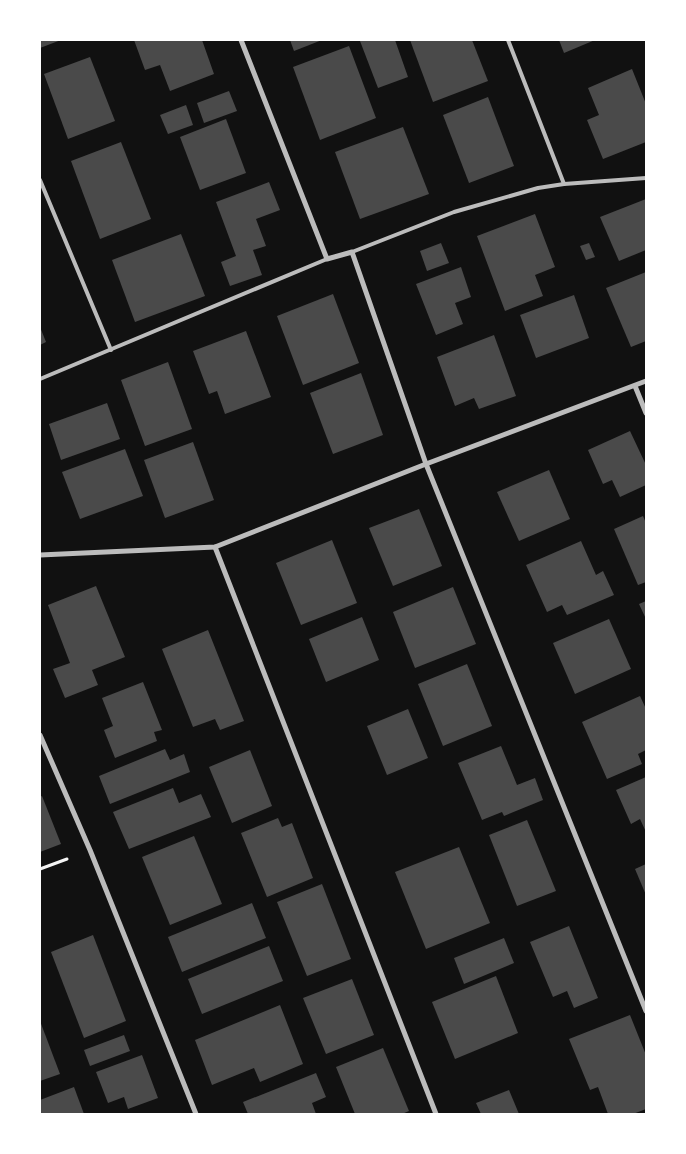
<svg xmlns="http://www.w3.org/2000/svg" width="686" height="1154" font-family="Roboto,sans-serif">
	<rect width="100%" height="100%" fill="#111"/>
	<g fill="#4a4a4a">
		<polygon points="40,40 61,40 40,48"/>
		<polygon points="134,40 202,40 214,74 170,91 160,65 145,70"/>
		<polygon points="290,40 322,40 294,51"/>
		<polygon points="363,40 395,40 408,77 378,88 360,41"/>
		<polygon points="410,40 472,40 488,81 433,102"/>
		<polygon points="559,40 595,40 564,53"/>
		<polygon points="349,46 376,118 320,140 293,67"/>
		<polygon points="90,57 115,121 68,139 44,74"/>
		<polygon points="632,69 646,104 646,142 603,159 587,120 599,115 588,88"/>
		<polygon points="229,91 237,111 204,123 197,103"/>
		<polygon points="488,97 514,166 469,183 443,115"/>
		<polygon points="186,105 193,125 168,134 160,115"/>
		<polygon points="226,119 246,173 200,190 180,137"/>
		<polygon points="403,127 429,194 360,219 335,152"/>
		<polygon points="121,142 151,219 100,239 71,161"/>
		<polygon points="269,182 280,210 256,219 266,246 253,250 262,275 230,286 221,262 236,256 216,202"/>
		<polygon points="646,199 646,250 619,261 600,217"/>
		<polygon points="535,214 555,267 535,275 543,296 505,311 477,236"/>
		<polygon points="181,234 205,296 135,322 112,260"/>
		<polygon points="441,243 449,263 427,271 420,251"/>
		<polygon points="589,243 595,257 586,260 580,246"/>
		<polygon points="461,267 471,297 455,303 463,324 436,335 416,284"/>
		<polygon points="646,272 646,341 631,347 606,288"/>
		<polygon points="333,294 359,363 303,385 277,316"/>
		<polygon points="574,295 589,338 536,358 520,315"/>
		<polygon points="40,327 46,342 40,345"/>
		<polygon points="246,331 271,397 225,414 217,391 209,394 193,351"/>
		<polygon points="494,335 516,396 479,409 474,398 455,406 437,357"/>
		<polygon points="168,362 192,429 145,446 121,380"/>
		<polygon points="361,373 383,435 333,454 310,393"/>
		<polygon points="107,403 120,439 61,460 49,424"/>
		<polygon points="630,431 646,465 646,485 620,497 612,480 603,484 588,450"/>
		<polygon points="193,442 214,500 165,518 144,460"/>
		<polygon points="125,449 143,496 80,519 62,472"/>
		<polygon points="549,470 570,519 519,541 497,492"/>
		<polygon points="419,509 442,566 393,586 369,528"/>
		<polygon points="643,516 646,523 646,582 638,585 614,529"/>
		<polygon points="332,540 357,603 301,625 276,563"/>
		<polygon points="581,541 596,575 603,571 614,595 567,615 562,605 547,612 526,565"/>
		<polygon points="96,586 125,657 92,670 98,685 65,698 53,669 70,663 48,605"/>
		<polygon points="453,587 476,644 415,668 393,612"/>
		<polygon points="646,601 646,619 639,604"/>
		<polygon points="362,617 379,660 326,682 309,639"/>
		<polygon points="609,619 631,669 575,694 553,643"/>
		<polygon points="208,630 244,721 220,730 215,719 193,727 162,649"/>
		<polygon points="467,664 492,726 443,746 418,684"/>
		<polygon points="143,682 162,730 154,732 157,741 115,758 104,730 113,726 102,698"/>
		<polygon points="640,696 646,709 646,750 638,754 642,764 607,779 582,722"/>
		<polygon points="408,709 428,758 387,775 367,726"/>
		<polygon points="501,746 517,785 535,778 543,800 504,816 502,812 482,820 458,763"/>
		<polygon points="165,749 170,760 184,754 190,772 110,804 99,776"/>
		<polygon points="250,750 272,806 232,823 209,767"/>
		<polygon points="646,777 646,832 640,819 631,824 616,790"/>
		<polygon points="173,788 179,803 201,794 211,817 129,849 113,812"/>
		<polygon points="42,796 61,844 40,852 40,797"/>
		<polygon points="278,818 282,827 292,823 313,878 267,897 241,833"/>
		<polygon points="527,820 556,891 517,906 489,835"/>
		<polygon points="194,836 222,904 170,925 142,857"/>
		<polygon points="459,847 490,923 426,949 395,872"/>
		<polygon points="646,864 646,895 635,869"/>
		<polygon points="322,884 351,959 307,976 277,902"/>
		<polygon points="252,903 266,938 182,972 168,937"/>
		<polygon points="569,926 598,998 574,1008 567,991 553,997 530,942"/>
		<polygon points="93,935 126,1021 84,1038 51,952"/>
		<polygon points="504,938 514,963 464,984 454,958"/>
		<polygon points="269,946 283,981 202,1014 188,979"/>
		<polygon points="496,976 518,1033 455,1059 432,1002"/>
		<polygon points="352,979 374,1035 326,1054 303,998"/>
		<polygon points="280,1005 303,1064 260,1082 254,1068 212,1085 195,1040"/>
		<polygon points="630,1015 646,1055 646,1109 633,1114 608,1114 598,1087 590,1090 569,1039"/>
		<polygon points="40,1021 60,1074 40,1081"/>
		<polygon points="124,1035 130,1051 90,1066 84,1050"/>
		<polygon points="383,1048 409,1111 402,1114 355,1114 336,1067"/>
		<polygon points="142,1055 158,1098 128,1109 124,1097 108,1103 96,1072"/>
		<polygon points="316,1073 326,1097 312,1103 316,1114 248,1114 243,1102"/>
		<polygon points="74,1087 84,1114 40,1114 40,1100"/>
		<polygon points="509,1090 519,1114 481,1114 476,1103"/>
	</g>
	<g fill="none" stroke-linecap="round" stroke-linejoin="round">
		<polyline stroke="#f5f5f5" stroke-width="3" points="40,869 67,859"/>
		<g stroke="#bcbcbc" stroke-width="4">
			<polyline points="508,40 564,184"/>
			<polyline points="40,180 111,350"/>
			<polyline points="352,252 454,212 538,188 564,184 646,178"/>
			<polyline points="40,379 327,259"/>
		</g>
		<g stroke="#bcbcbc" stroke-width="5">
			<polyline points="241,40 327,259 352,252 426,464 646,1011"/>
			<polyline points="635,386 646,413"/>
			<polyline points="215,547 436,1114"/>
			<polyline points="40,555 215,547 426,464 646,381"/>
			<polyline points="40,735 90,850 196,1114"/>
		</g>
	</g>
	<rect width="686" height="1154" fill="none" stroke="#ffffff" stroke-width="82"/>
</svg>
